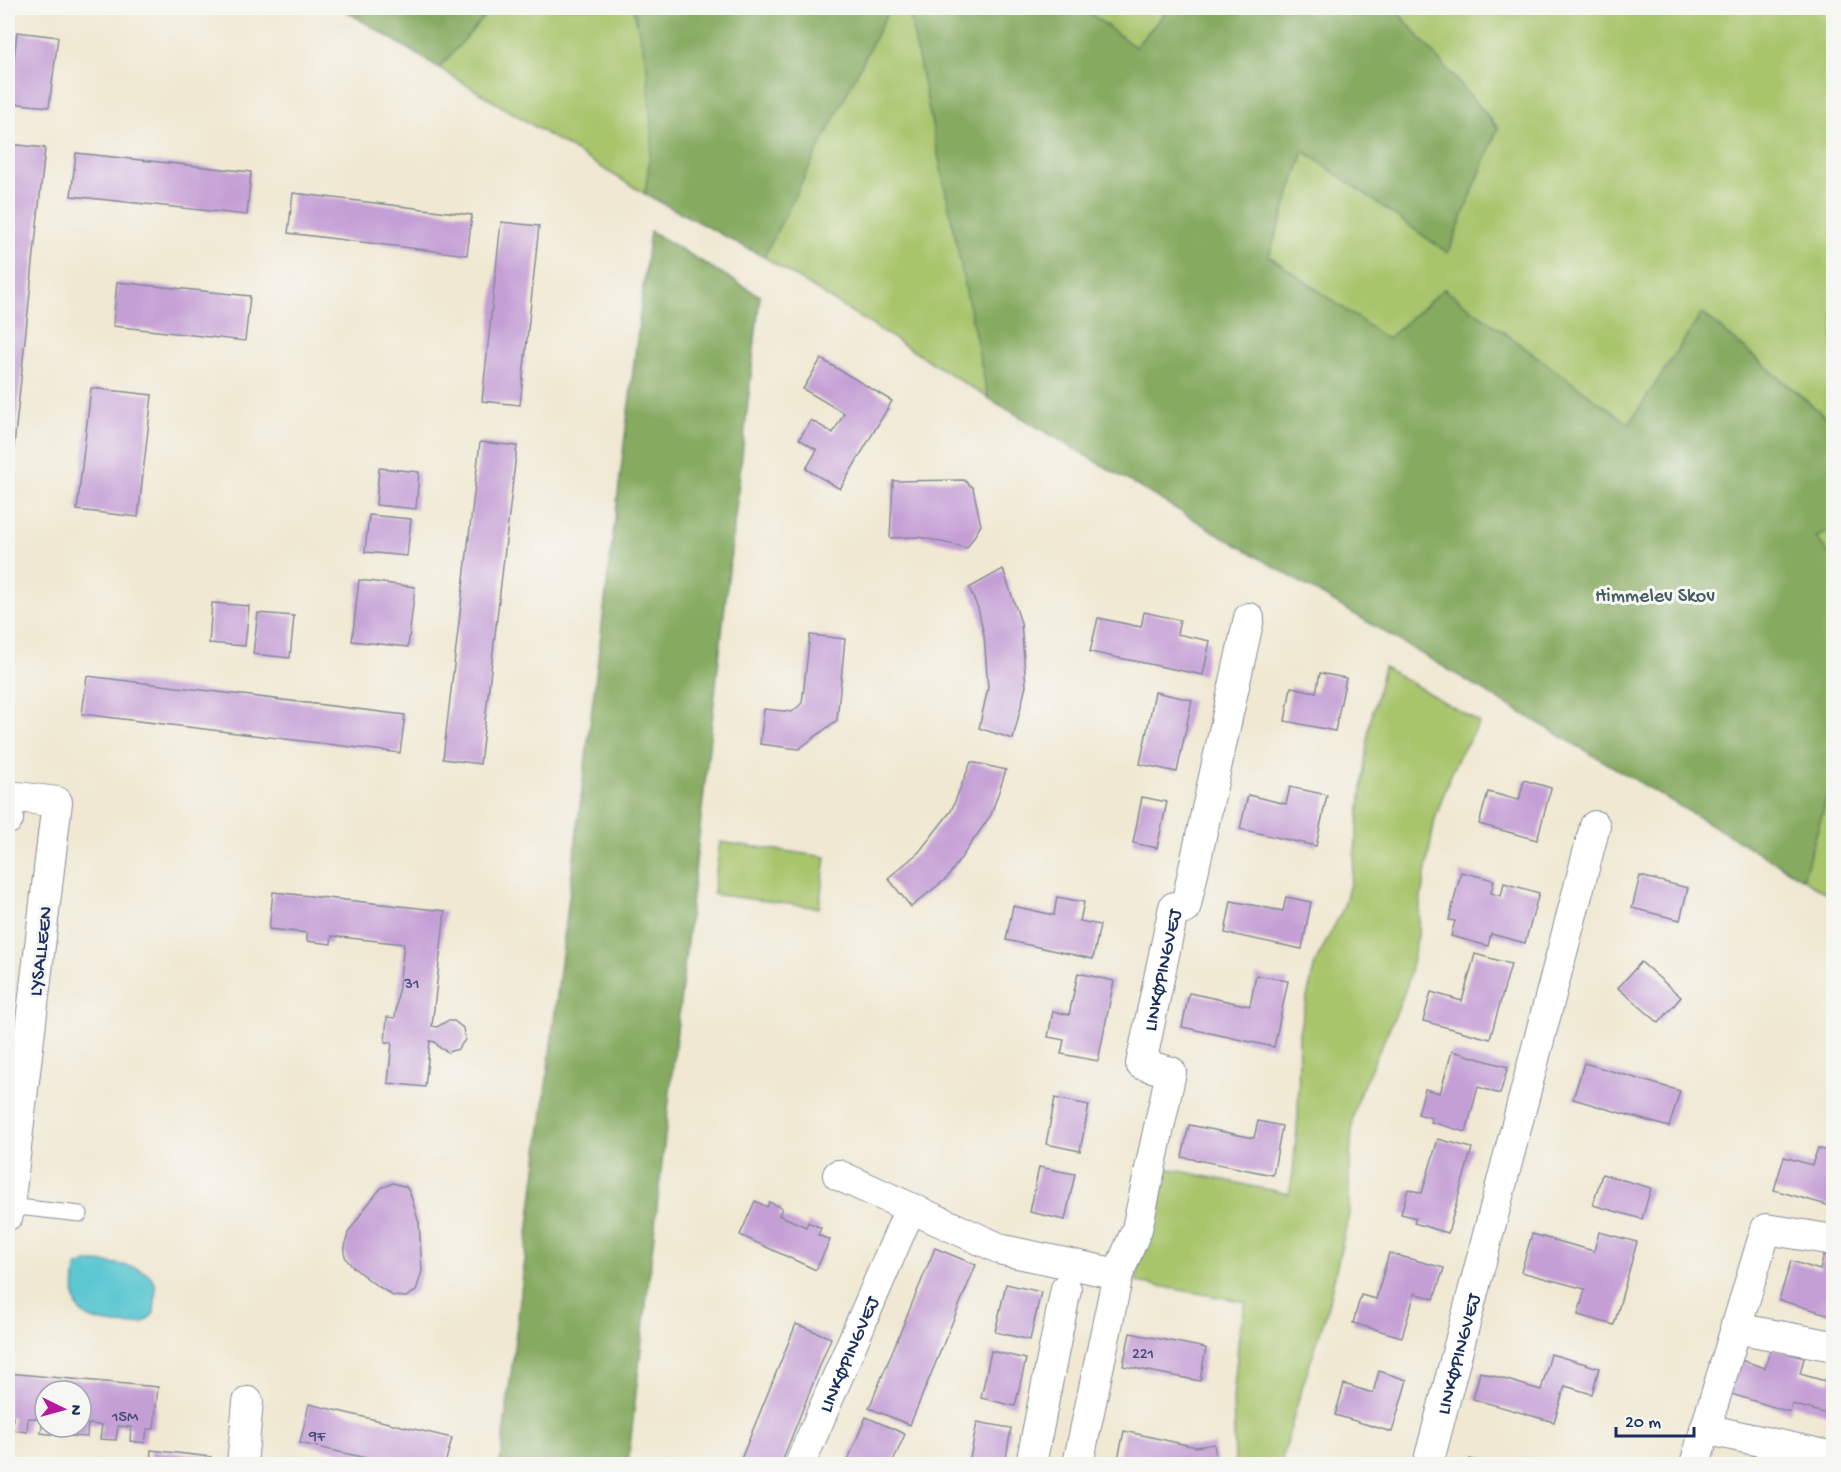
<svg xmlns="http://www.w3.org/2000/svg" width="1841" height="1472" font-family="'Gochi Hand',sans-serif">
	<rect width="100%" height="100%" fill="#f6f6f2"/>
	<filter id="ink" filterUnits="userSpaceOnUse"><feTurbulence type="fractalNoise" baseFrequency=".0167" numOctaves="2"/><feDisplacementMap in="SourceGraphic" scale="12" xChannelSelector="R" yChannelSelector="G"/><feConvolveMatrix kernelMatrix="1 2 1 2 8 2 1 2 1" color-interpolation-filters="sRGB"/></filter>
	<filter id="wash" filterUnits="userSpaceOnUse"><feTurbulence type="fractalNoise" baseFrequency=".008" numOctaves="4" result="noise"/><feDisplacementMap in="SourceGraphic" scale="24" xChannelSelector="R" yChannelSelector="G"/><feGaussianBlur stdDeviation="1.35" result="paint"/><feColorMatrix in="noise" values="0 0 0 0 0 0 0 0 0 0 0 0 0 0 0 0 0 1.4 0 .05"/><feComposite in="paint" operator="in"/></filter>
	<g filter="url(#wash)">
		<rect width="100%" height="100%" fill="#f0e8d2"/>
		<g fill="#a8c56c" stroke="#627a65" stroke-width="1.5">
			<polygon points="492,8 922,8 988,398 764,257 765,255 650,162 645,194 439,68"/>
			<polygon points="1083,8 1169,8 1135,47"/>
			<polygon points="1394,8 1833,8 1833,423 1703,313 1629,424 1444,289 1387,339 1269,256 1303,150 1447,252 1498,128"/>
			<polygon points="1833,531 1833,559 1815,537"/>
			<polygon points="1384,667 1480,723 1459,756 1449,779 1435,819 1420,903 1419,931 1407,985 1398,1009 1359,1095 1353,1117 1349,1172 1349,1214 1326,1314 1300,1394 1281,1464 1235,1464 1233,1399 1239,1334 1246,1302 1136,1282 1140,1257 1152,1236 1166,1168 1289,1194 1293,1173 1298,1116 1299,1032 1315,963 1343,909 1352,876 1369,727"/>
			<polygon points="1833,776 1833,898 1803,879"/>
			<polygon points="720,842 826,857 819,908 713,894"/>
		</g>
		<g fill="#86aa60" stroke="#506c5f" stroke-width="1.5">
			<polygon points="341,8 492,8 439,68"/>
			<polygon points="633,8 890,8 764,257 645,194 652,140 647,65"/>
			<polygon points="908,8 1083,8 1135,47 1170,8 1394,8 1498,128 1448,253 1304,151 1269,256 1387,339 1444,289 1629,424 1702,313 1833,423 1833,531 1816,537 1833,559 1833,776 1803,879 988,398"/>
			<polygon points="650,231 760,296 628,1464 500,1464"/>
		</g>
		<path fill="#5bc7d1" stroke="#3b7b98" stroke-width="1.5" d="M87,1262C103,1262 150,1264 155,1284C157,1293 154,1304 154,1313C151,1316 148,1320 144,1322C130,1328 91,1323 81,1312C71,1301 75,1281 76,1267Z"/>
		<g id="blocks">
			<g fill="#c49fd5">
				<polygon points="17,32 58,37 49,107 9,103"/>
				<polygon points="8,144 45,148 9,494 8,494"/>
				<polygon points="76,153 251,172 247,215 71,196"/>
				<polygon points="293,193 472,215 467,255 288,233"/>
				<polygon points="501,222 539,226 520,405 482,401"/>
				<polygon points="117,282 250,296 245,341 113,326"/>
				<polygon points="821,359 892,401 840,489 806,469 817,450 799,439 811,420 833,433 844,413 803,389"/>
				<polygon points="91,388 152,395 138,517 77,510"/>
				<polygon points="480,442 517,446 480,764 443,759"/>
				<polygon points="379,468 419,472 416,509 376,505"/>
				<polygon points="964,480 973,488 981,525 967,548 920,537 890,538 893,481"/>
				<polygon points="369,515 411,519 407,556 365,552"/>
				<polygon points="1003,569 1021,623 1026,686 1013,739 979,728 988,688 984,635 978,608 969,588"/>
				<polygon points="359,580 415,587 408,647 352,641"/>
				<polygon points="212,603 249,606 245,646 209,643"/>
				<polygon points="1144,612 1180,620 1177,634 1210,641 1203,675 1090,652 1098,618 1141,627"/>
				<polygon points="258,613 294,616 290,658 253,654"/>
				<polygon points="810,635 845,639 837,720 799,749 760,744 764,709 792,712 802,703"/>
				<polygon points="1320,673 1346,678 1335,731 1285,721 1291,687 1316,692"/>
				<polygon points="87,676 405,715 400,753 82,714"/>
				<polygon points="1155,692 1192,700 1177,772 1140,764"/>
				<polygon points="971,762 1006,770 991,815 947,878 911,907 888,878 919,852 951,811"/>
				<polygon points="1524,780 1551,788 1537,840 1479,824 1488,792 1519,800"/>
				<polygon points="1290,787 1327,795 1316,846 1240,829 1248,795 1286,804"/>
				<polygon points="1142,797 1167,802 1157,848 1133,843"/>
				<polygon points="1461,872 1494,880 1491,893 1501,896 1504,883 1539,893 1525,943 1491,934 1488,946 1451,936 1455,921 1449,920"/>
				<polygon points="1640,876 1688,888 1680,920 1632,908"/>
				<polygon points="273,892 445,911 432,1026 437,1027 447,1021 454,1021 463,1028 465,1040 458,1049 448,1052 440,1048 435,1042 430,1041 425,1087 388,1083 392,1042 385,1042 387,1017 395,1018 404,944 332,936 331,944 307,941 307,933 269,929"/>
				<polygon points="1057,897 1084,902 1080,921 1100,925 1093,959 1006,940 1013,906 1054,915"/>
				<polygon points="1286,897 1311,902 1302,949 1225,933 1231,901 1283,911"/>
				<polygon points="1475,954 1511,964 1490,1039 1423,1021 1431,992 1462,1001"/>
				<polygon points="1641,962 1681,997 1659,1023 1618,988"/>
				<polygon points="1078,973 1114,981 1098,1061 1061,1054 1064,1040 1048,1037 1053,1011 1069,1015"/>
				<polygon points="1256,975 1288,981 1274,1047 1182,1027 1189,993 1250,1006"/>
				<polygon points="1452,1051 1508,1067 1500,1094 1478,1087 1466,1132 1431,1122 1432,1118 1418,1114 1425,1089 1440,1093"/>
				<polygon points="1584,1063 1680,1091 1669,1127 1573,1099"/>
				<polygon points="1055,1098 1089,1105 1080,1151 1046,1144"/>
				<polygon points="1258,1121 1282,1126 1273,1175 1182,1157 1189,1125 1254,1138"/>
				<polygon points="1438,1139 1472,1148 1448,1233 1414,1223 1416,1218 1401,1214 1408,1189 1422,1193"/>
				<polygon points="1818,1148 1834,1153 1834,1207 1774,1190 1784,1157 1812,1165"/>
				<polygon points="1039,1167 1075,1174 1065,1220 1030,1212"/>
				<polygon points="1602,1174 1651,1188 1642,1219 1593,1205"/>
				<polygon points="393,1183 406,1187 410,1193 419,1223 422,1271 416,1291 406,1297 393,1296 373,1283 354,1268 346,1259 344,1252 348,1233 365,1208 381,1188"/>
				<polygon points="755,1201 767,1207 769,1202 782,1208 779,1215 806,1227 808,1222 821,1228 818,1235 830,1240 816,1270 740,1235"/>
				<polygon points="1599,1232 1637,1242 1614,1325 1578,1315 1585,1289 1521,1272 1532,1234 1594,1251"/>
				<polygon points="935,1248 976,1265 910,1425 869,1408"/>
				<polygon points="1389,1253 1444,1268 1434,1299 1415,1293 1402,1337 1353,1323 1361,1295 1376,1299"/>
				<polygon points="1824,1255 1834,1258 1834,1316 1779,1300 1791,1261 1820,1270"/>
				<polygon points="1006,1284 1041,1292 1030,1340 995,1332"/>
				<polygon points="796,1324 831,1338 781,1464 739,1464"/>
				<polygon points="1130,1333 1206,1348 1200,1381 1123,1366"/>
				<polygon points="1771,1348 1804,1358 1800,1374 1829,1382 1834,1369 1834,1416 1792,1404 1790,1412 1728,1393 1738,1359 1765,1368"/>
				<polygon points="991,1351 1026,1359 1015,1406 981,1398"/>
				<polygon points="1551,1354 1599,1368 1592,1394 1565,1386 1554,1422 1473,1399 1480,1372 1541,1390"/>
				<polygon points="1379,1371 1407,1380 1392,1432 1335,1415 1344,1384 1373,1393"/>
				<polygon points="8,1373 158,1387 154,1429 147,1429 145,1443 130,1441 131,1427 118,1426 116,1440 100,1439 102,1425 88,1424 87,1437 71,1436 72,1427 81,1427 81,1391 45,1391 45,1427 58,1427 57,1435 41,1433 43,1419 28,1418 27,1432 12,1430 13,1417 8,1417"/>
				<polygon points="309,1404 452,1438 445,1464 392,1464 300,1443"/>
				<polygon points="866,1417 905,1434 892,1464 846,1464"/>
				<polygon points="977,1422 1011,1428 1005,1464 969,1464"/>
				<polygon points="1124,1431 1196,1447 1214,1444 1217,1464 1117,1464"/>
				<polygon points="151,1450 211,1457 210,1464 150,1464"/>
				<polygon points="1754,1451 1789,1461 1789,1464 1751,1464"/>
				<polygon points="1470,1459 1488,1464 1468,1464"/>
			</g>
		</g>
	</g>
	<g filter="url(#ink)">
		<use href="#blocks" fill-opacity="0" stroke="#868c98" stroke-width="1.5"/>
		<g fill="none" stroke-linecap="round" stroke-linejoin="round">
			<g stroke="#868c98" stroke-width="17">
				<polyline id="lane" points="9,1206 80,1214"/>
			</g>
			<g stroke="#868c98" stroke-width="32">
				<g id="street">
					<polyline points="8,819 10,796 57,802 8,1215"/>
					<polyline points="838,1175 1003,1250 1118,1274"/>
					<polyline points="1735,1328 1834,1346"/>
					<polyline points="1705,1429 1834,1457"/>
					<polyline points="242,1464 248,1402"/>
					<path id="s1" d="M800,1464L910,1209"/>
					<polyline points="1031,1464 1066,1289"/>
					<path id="s2" d="M1078,1464L1118,1274L1137,1229L1171,1072L1141,1064L1174,907L1185,909L1249,618"/>
					<path id="s3" d="M1428,1464L1595,826"/>
					<polyline points="1695,1464 1766,1229 1834,1240"/>
				</g>
			</g>
			<use href="#lane" stroke="#fff" stroke-width="15"/>
			<use href="#street" stroke="#fff" stroke-width="30"/>
		</g>
	</g>
	<g text-anchor="middle" stroke-width="6" stroke-linejoin="round" paint-order="stroke">
		<g font-size="16" fill="#454b7c">
			<text x="412" y="988">31</text>
			<text x="1143" y="1358">221</text>
			<text x="125" y="1421">15M</text>
			<text x="317" y="1440">9F</text>
		</g>
		<g font-size="20" fill="#455c62" stroke="#f6f6f2">
			<text x="1655" y="601">Himmelev Skov</text>
		</g>
		<g font-size="20" fill="#1b2f5e" stroke="#f6f6f2">
			<text transform="translate(39 951) rotate(-83)" y="7">LYSALLEEN</text>
			<text dy="7" stroke="none"><textPath href="#s2" startOffset="531">LINKØPINGVEJ</textPath></text>
			<text dy="7" stroke="none"><textPath href="#s1" startOffset="120">LINKØPINGVEJ</textPath></text>
			<text dy="7" stroke="none"><textPath href="#s3" startOffset="114">LINKØPINGVEJ</textPath></text>
		</g>
	</g>
	<rect width="1841" height="1472" fill="none" stroke="#f6f6f2" stroke-width="30"/>
	<g transform="translate(63 1409) rotate(95)"><circle r="28" fill="#f6f6f2" stroke="#9ea6b7" stroke-width="1.5"/>
	<path d="M0-4.5L10 22L0 15L-10 22Z" fill="#b5179e"/>
	<text y="-9" font-size="16" font-weight="bold" text-anchor="middle" fill="#1b2f5e">N</text>
	</g>
	<path d="M1616 1427v9h78v-9" fill="none" stroke="#1b2f5e" stroke-width="3"/>
	<text x="1625" y="1427" font-size="18" fill="#1b2f5e" stroke="#f6f6f2" stroke-width="4.5" paint-order="stroke">20 m</text>
</svg>
